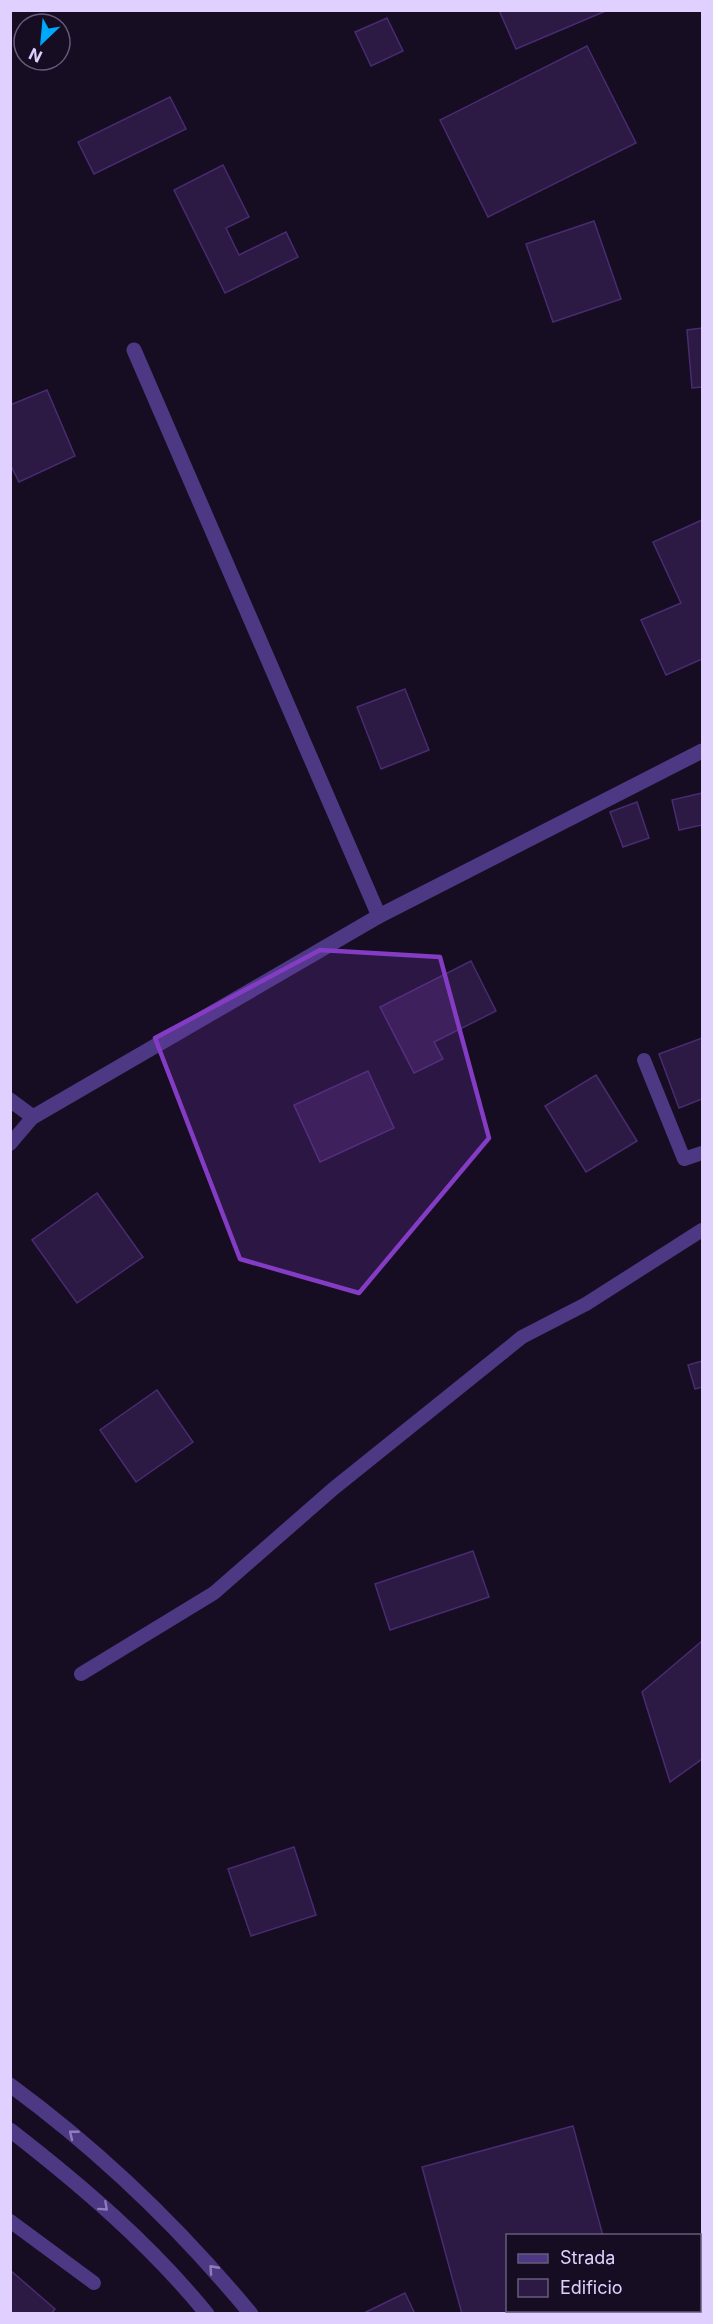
<svg xmlns="http://www.w3.org/2000/svg" width="713" height="2324" font-family="Inter,sans-serif">
	<rect width="100%" height="100%" fill="#160d23"/>
	<g fill="#2c1944" stroke="#492b71" stroke-width="1.5">
		<polygon points="499,10 608,10 516,49"/>
		<polygon points="387,18 403,51 371,66 355,32"/>
		<polygon points="587,46 636,143 488,217 440,120"/>
		<polygon points="170,97 186,129 94,174 78,142"/>
		<polygon points="223,165 249,217 226,228 239,255 286,232 298,257 225,293 174,190"/>
		<polygon points="594,221 621,299 553,322 526,244"/>
		<polygon points="702,328 702,387 692,388 687,330"/>
		<polygon points="47,390 75,456 19,482 10,464 10,405"/>
		<polygon points="702,520 702,659 666,675 641,620 681,603 653,542"/>
		<polygon points="405,689 429,750 381,769 357,707"/>
		<polygon points="702,793 702,825 679,830 672,800"/>
		<polygon points="637,802 649,838 623,847 610,812"/>
		<polygon points="471,961 496,1011 434,1042 443,1059 414,1073 380,1007"/>
		<polygon points="702,1038 702,1099 679,1108 659,1054"/>
		<polygon points="368,1071 394,1128 320,1162 294,1105"/>
		<polygon points="596,1075 637,1141 586,1172 545,1106"/>
		<polygon points="97,1193 143,1257 77,1303 32,1240"/>
		<polygon points="702,1361 702,1387 695,1389 688,1365"/>
		<polygon points="157,1390 193,1442 136,1482 100,1430"/>
		<polygon points="473,1551 489,1597 390,1630 375,1584"/>
		<polygon points="702,1641 702,1759 670,1782 642,1692"/>
		<polygon points="294,1847 316,1915 251,1936 228,1869"/>
		<polygon points="573,2126 603,2236 508,2236 508,2310 623,2310 624,2314 462,2314 422,2167"/>
		<polygon points="10,2270 55,2309 51,2314 10,2314"/>
		<polygon points="405,2293 415,2314 362,2314"/>
	</g>
	<g fill="none" stroke-linecap="round" stroke-linejoin="round">
		<g stroke="#4c3883" stroke-width="14">
			<polyline points="644,1060 684,1159 702,1153"/>
			<polyline points="10,1144 33,1117"/>
			<polyline points="81,1674 214,1593 333,1489 522,1337 586,1304 702,1230"/>
			<polyline points="10,2221 94,2283"/>
		</g>
		<g stroke="#4c3883" stroke-width="15">
			<polyline points="134,350 379,916"/>
			<polyline points="10,1100 33,1117 379,916 702,751"/>
			<path d="M10,2085C100,2151 180,2228 251,2314"/>
			<path d="M10,2130C81,2185 150,2244 207,2314"/>
		</g>
	</g>
	<defs><path id="oneway-chevron" d="M-2-3.5L2.5 0L-2 3.5" fill="none" stroke-width="1.6" stroke-linecap="round" stroke-linejoin="round" transform="scale(1.5)"/></defs>
	<g stroke="#8f7cbb">
		<use href="#oneway-chevron" transform="translate(73 2134) rotate(-141)"/>
		<use href="#oneway-chevron" transform="translate(104 2207) rotate(42)"/>
		<use href="#oneway-chevron" transform="translate(213 2269) rotate(-132)"/>
	</g>
	<path fill="#853cc5" fill-opacity="0.2" stroke="#853cc5" stroke-width="4.5" stroke-linejoin="round" d="M320,950L440,957L489,1138L359,1293L240,1259L155,1038Z"/>
	<rect width="713" height="2324" fill="none" stroke="#e0d0ff" stroke-width="24"/>
	<rect x="506" y="2234" width="195" height="78" fill="#160d23" stroke="#675b7b" stroke-width="1.5"/>
	<rect x="518" y="2254" width="30" height="9" fill="#4c3883" stroke="#675b7b" stroke-width="1.5"/>
	<text x="560" y="2264" font-size="18" fill="#e0d0ff">Strada</text>
	<rect x="518" y="2279" width="30" height="18" fill="#2c1944" stroke="#675b7b" stroke-width="1.5"/>
	<text x="560" y="2294" font-size="18" fill="#e0d0ff">Edificio</text>
	<g transform="translate(42 42) rotate(206)"><circle r="28" fill="#160d23" stroke="#675b7b" stroke-width="1.5"/>
	<path d="M0-4.5L10 22L0 15L-10 22Z" fill="#00a8fb"/>
	<text y="-9" font-size="16" font-weight="bold" text-anchor="middle" fill="#e0d0ff">N</text>
	</g>
</svg>
